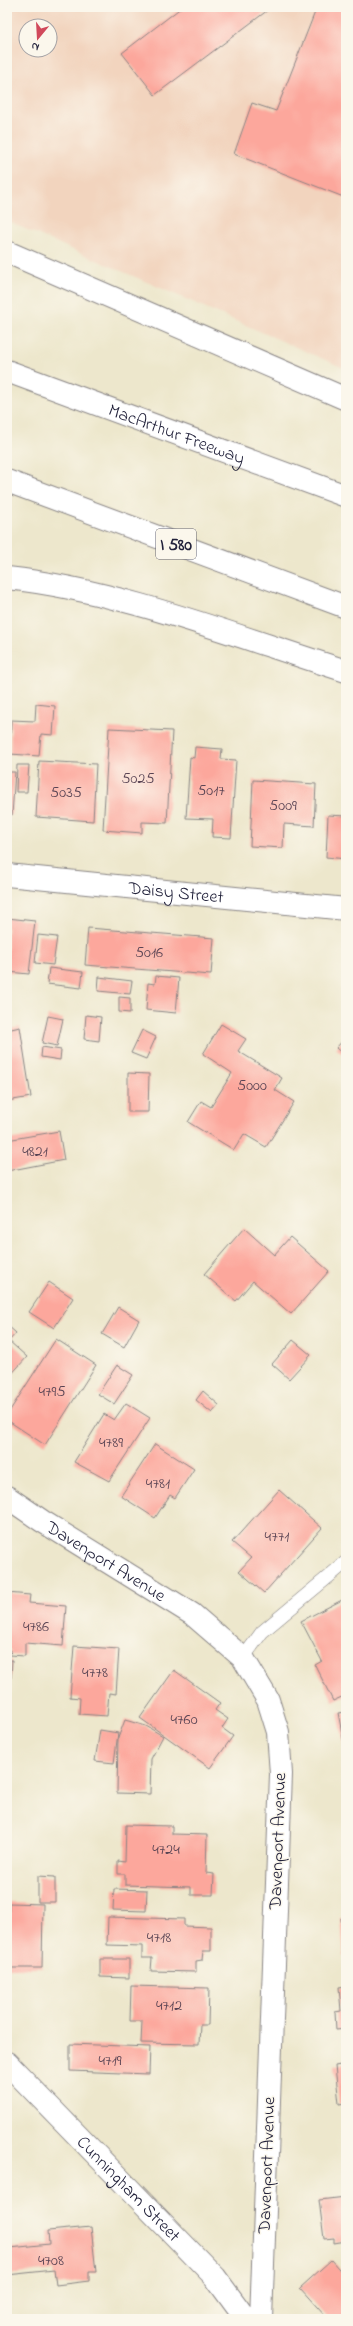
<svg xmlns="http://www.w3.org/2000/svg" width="353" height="2326" font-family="'Indie Flower',sans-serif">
	<rect width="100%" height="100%" fill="#fbf7ec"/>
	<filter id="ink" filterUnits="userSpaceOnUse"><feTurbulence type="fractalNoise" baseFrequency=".025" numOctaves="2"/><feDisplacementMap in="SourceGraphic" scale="8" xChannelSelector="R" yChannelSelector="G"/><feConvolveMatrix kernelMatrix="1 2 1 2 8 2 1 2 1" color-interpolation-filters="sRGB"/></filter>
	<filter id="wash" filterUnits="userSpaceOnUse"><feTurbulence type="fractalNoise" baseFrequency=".012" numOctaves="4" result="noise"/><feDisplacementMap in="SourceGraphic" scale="16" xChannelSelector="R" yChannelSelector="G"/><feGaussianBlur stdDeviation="0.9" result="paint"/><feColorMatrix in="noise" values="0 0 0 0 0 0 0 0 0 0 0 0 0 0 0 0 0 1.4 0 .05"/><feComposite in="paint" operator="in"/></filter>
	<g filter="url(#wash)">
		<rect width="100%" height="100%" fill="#ede7cc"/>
		<path fill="#f2d4be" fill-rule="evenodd" d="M7,7H346V369L7,221ZM26,26H50V50H26Z"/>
		<g id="blocks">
			<g fill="#fca79c">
				<polygon points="182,7 272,7 155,95 122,53"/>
				<polygon points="317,7 346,7 346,198 234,154 252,103 276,111"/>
				<polygon points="36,704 55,706 53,735 41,734 39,756 10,754 11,720 35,721"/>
				<polygon points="109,728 172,731 167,823 142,822 142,833 103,830"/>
				<polygon points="195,747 222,749 221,759 236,760 231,838 212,837 213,819 186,818 190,757 194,758"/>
				<polygon points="39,761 96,764 93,821 36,817"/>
				<polygon points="17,765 29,765 27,792 16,792"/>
				<polygon points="7,772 15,772 12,815 7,814"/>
				<polygon points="253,780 316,784 314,826 284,824 283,848 250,846"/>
				<polygon points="328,815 346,816 346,859 326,857"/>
				<polygon points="7,918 35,921 29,974 8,972"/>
				<polygon points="88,928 214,938 211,975 85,965"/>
				<polygon points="38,935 57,937 53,965 35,963"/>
				<polygon points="49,968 83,972 81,988 47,984"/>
				<polygon points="156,976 179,978 176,1013 146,1010 148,983 155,984"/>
				<polygon points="99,977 132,981 130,994 98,991"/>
				<polygon points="119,997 130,998 130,1013 119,1012"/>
				<polygon points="86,1015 101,1017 99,1041 84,1039"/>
				<polygon points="48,1016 63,1019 57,1046 42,1043"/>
				<polygon points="221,1024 246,1039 238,1051 282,1078 275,1090 294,1102 266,1147 244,1134 234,1150 188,1122 201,1101 211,1107 232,1073 203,1054"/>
				<polygon points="20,1027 31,1097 7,1101 7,1030"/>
				<polygon points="142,1030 156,1037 146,1059 131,1053"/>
				<polygon points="346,1037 346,1057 336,1048"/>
				<polygon points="42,1047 61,1050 60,1060 41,1057"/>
				<polygon points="128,1073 149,1074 148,1112 128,1112"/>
				<polygon points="59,1131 64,1160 7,1171 7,1140"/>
				<polygon points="244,1228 274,1255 290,1237 329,1271 291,1314 253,1281 236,1301 204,1274"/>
				<polygon points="49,1282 73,1298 54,1328 29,1312"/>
				<polygon points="118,1307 139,1320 124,1347 102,1334"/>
				<polygon points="7,1325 16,1333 9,1341 27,1357 7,1379"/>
				<polygon points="56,1339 96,1365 45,1445 7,1420 7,1415"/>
				<polygon points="293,1340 311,1355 289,1379 272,1364"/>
				<polygon points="117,1365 133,1375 114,1404 98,1394"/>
				<polygon points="203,1391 219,1405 212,1413 196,1400"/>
				<polygon points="126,1403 150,1418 109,1481 74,1462 104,1414 114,1420"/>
				<polygon points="155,1444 194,1469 175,1498 170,1495 155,1518 121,1496"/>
				<polygon points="279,1490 322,1528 264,1593 239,1571 251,1558 232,1542"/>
				<polygon points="7,1593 30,1595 29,1603 66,1606 63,1646 25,1643 25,1656 10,1655 11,1650 7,1650"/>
				<polygon points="346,1598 346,1695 333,1701 315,1665 322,1661 301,1621"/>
				<polygon points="74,1646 119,1649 116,1694 109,1693 107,1716 79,1714 80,1698 70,1697"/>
				<polygon points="7,1660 12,1660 11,1678 7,1678"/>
				<polygon points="174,1670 220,1703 215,1710 228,1719 222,1728 233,1736 210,1768 140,1718"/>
				<polygon points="346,1712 346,1748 345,1748 338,1713"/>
				<polygon points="125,1720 146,1726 163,1736 151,1759 150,1794 117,1793 118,1738"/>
				<polygon points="100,1730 118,1733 114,1763 95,1761"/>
				<polygon points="126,1825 172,1826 172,1834 207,1835 206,1873 214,1874 213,1895 191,1895 191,1887 125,1885 125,1874 118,1874 118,1861 125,1862"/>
				<polygon points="38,1876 55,1877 55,1902 38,1902"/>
				<polygon points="114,1889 147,1890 146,1911 113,1910"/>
				<polygon points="9,1903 43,1904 42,1968 8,1968"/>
				<polygon points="108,1917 184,1919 184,1926 211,1927 211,1951 203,1951 202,1960 196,1961 196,1972 151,1971 152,1958 142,1958 142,1946 107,1945"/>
				<polygon points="341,1918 346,1918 346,1956 344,1956"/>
				<polygon points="100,1959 129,1959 129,1978 100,1977"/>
				<polygon points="131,1986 209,1988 208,2025 200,2025 199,2044 141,2043 142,2021 130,2021"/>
				<polygon points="346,1986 346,2029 336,2030 335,2012 341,2011 339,1987"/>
				<polygon points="70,2044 150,2047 149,2074 70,2071"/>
				<polygon points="346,2064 346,2103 339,2104 335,2066"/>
				<polygon points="346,2197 346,2241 334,2243 334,2238 324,2239 319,2200"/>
				<polygon points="91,2227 96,2272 89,2272 89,2281 56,2285 54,2270 7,2275 7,2242 10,2242 10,2248 49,2244 48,2231"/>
				<polygon points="331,2260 346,2277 346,2319 323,2319 326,2317 300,2288"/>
			</g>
		</g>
	</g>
	<g filter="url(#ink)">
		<use href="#blocks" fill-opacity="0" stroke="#888484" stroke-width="1"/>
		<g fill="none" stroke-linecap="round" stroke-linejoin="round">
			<g stroke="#888484" stroke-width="14">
				<polyline id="service" points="243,1658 262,1632 346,1562"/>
			</g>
			<g stroke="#888484" stroke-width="24">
				<g id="minor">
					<path id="s1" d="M7,1497L42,1521L192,1614L243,1658L268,1700L278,1732L281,1774L261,2319"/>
					<path id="s2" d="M7,2063L215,2277L246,2319"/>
				</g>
			</g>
			<g stroke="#888484" stroke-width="24">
				<g id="tertiary">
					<path id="s3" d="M7,875L346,909"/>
				</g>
			</g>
			<g stroke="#888484" stroke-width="24">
				<g id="motorway">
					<polyline points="7,252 346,399"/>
					<path id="s4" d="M7,371L346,496"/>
					<polyline points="7,481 346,607"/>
					<path d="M7,578C120,590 238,637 346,671"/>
				</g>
			</g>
			<use href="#service" stroke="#fff" stroke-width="13"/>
			<use href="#minor" stroke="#fff" stroke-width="22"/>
			<use href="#tertiary" stroke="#fff" stroke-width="22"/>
			<use href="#motorway" stroke="#fff" stroke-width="22"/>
		</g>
	</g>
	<g text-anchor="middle" stroke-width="3" stroke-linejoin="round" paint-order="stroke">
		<g font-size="16" fill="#584353">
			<text x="138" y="783">5025</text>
			<text x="211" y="795">5017</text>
			<text x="66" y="797">5035</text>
			<text x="283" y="810">5009</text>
			<text x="149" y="957">5016</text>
			<text x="252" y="1090">5000</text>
			<text x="35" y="1156">4821</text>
			<text x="52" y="1396">4795</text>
			<text x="111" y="1447">4789</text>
			<text x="158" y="1488">4781</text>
			<text x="277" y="1541">4771</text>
			<text x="36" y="1631">4786</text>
			<text x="95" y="1677">4778</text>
			<text x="184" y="1724">4760</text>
			<text x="166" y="1854">4724</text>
			<text x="159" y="1942">4718</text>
			<text x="169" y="2010">4712</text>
			<text x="110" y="2065">4719</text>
			<text x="51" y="2265">4708</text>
		</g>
		<rect fill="#fbf7ec" stroke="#636270" stroke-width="1" x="156" y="529" width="40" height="30" rx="3"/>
		<g font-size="17" font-weight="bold" fill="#22223b">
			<text x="176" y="550">I 580</text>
		</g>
		<g font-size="18" fill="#22223b" stroke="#fbf7ec">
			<text dy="6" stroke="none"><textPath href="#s4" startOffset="181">MacArthur Freeway</textPath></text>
			<text dy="6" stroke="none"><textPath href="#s3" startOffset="170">Daisy Street</textPath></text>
			<text dy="6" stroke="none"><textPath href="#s1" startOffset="118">Davenport Avenue</textPath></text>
			<text transform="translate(277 1841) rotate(-88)" y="6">Davenport Avenue</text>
			<text transform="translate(266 2165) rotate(-88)" y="6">Davenport Avenue</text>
			<text dy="6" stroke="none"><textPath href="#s2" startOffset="175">Cunningham Street</textPath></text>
		</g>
	</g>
	<rect width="353" height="2326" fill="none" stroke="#fbf7ec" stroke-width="24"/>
	<g transform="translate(38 38) rotate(198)"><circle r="19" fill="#fbf7ec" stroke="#a4a2a5"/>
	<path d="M0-3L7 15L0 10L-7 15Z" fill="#d1495b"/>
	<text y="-6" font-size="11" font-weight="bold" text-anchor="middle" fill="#22223b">N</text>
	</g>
</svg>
